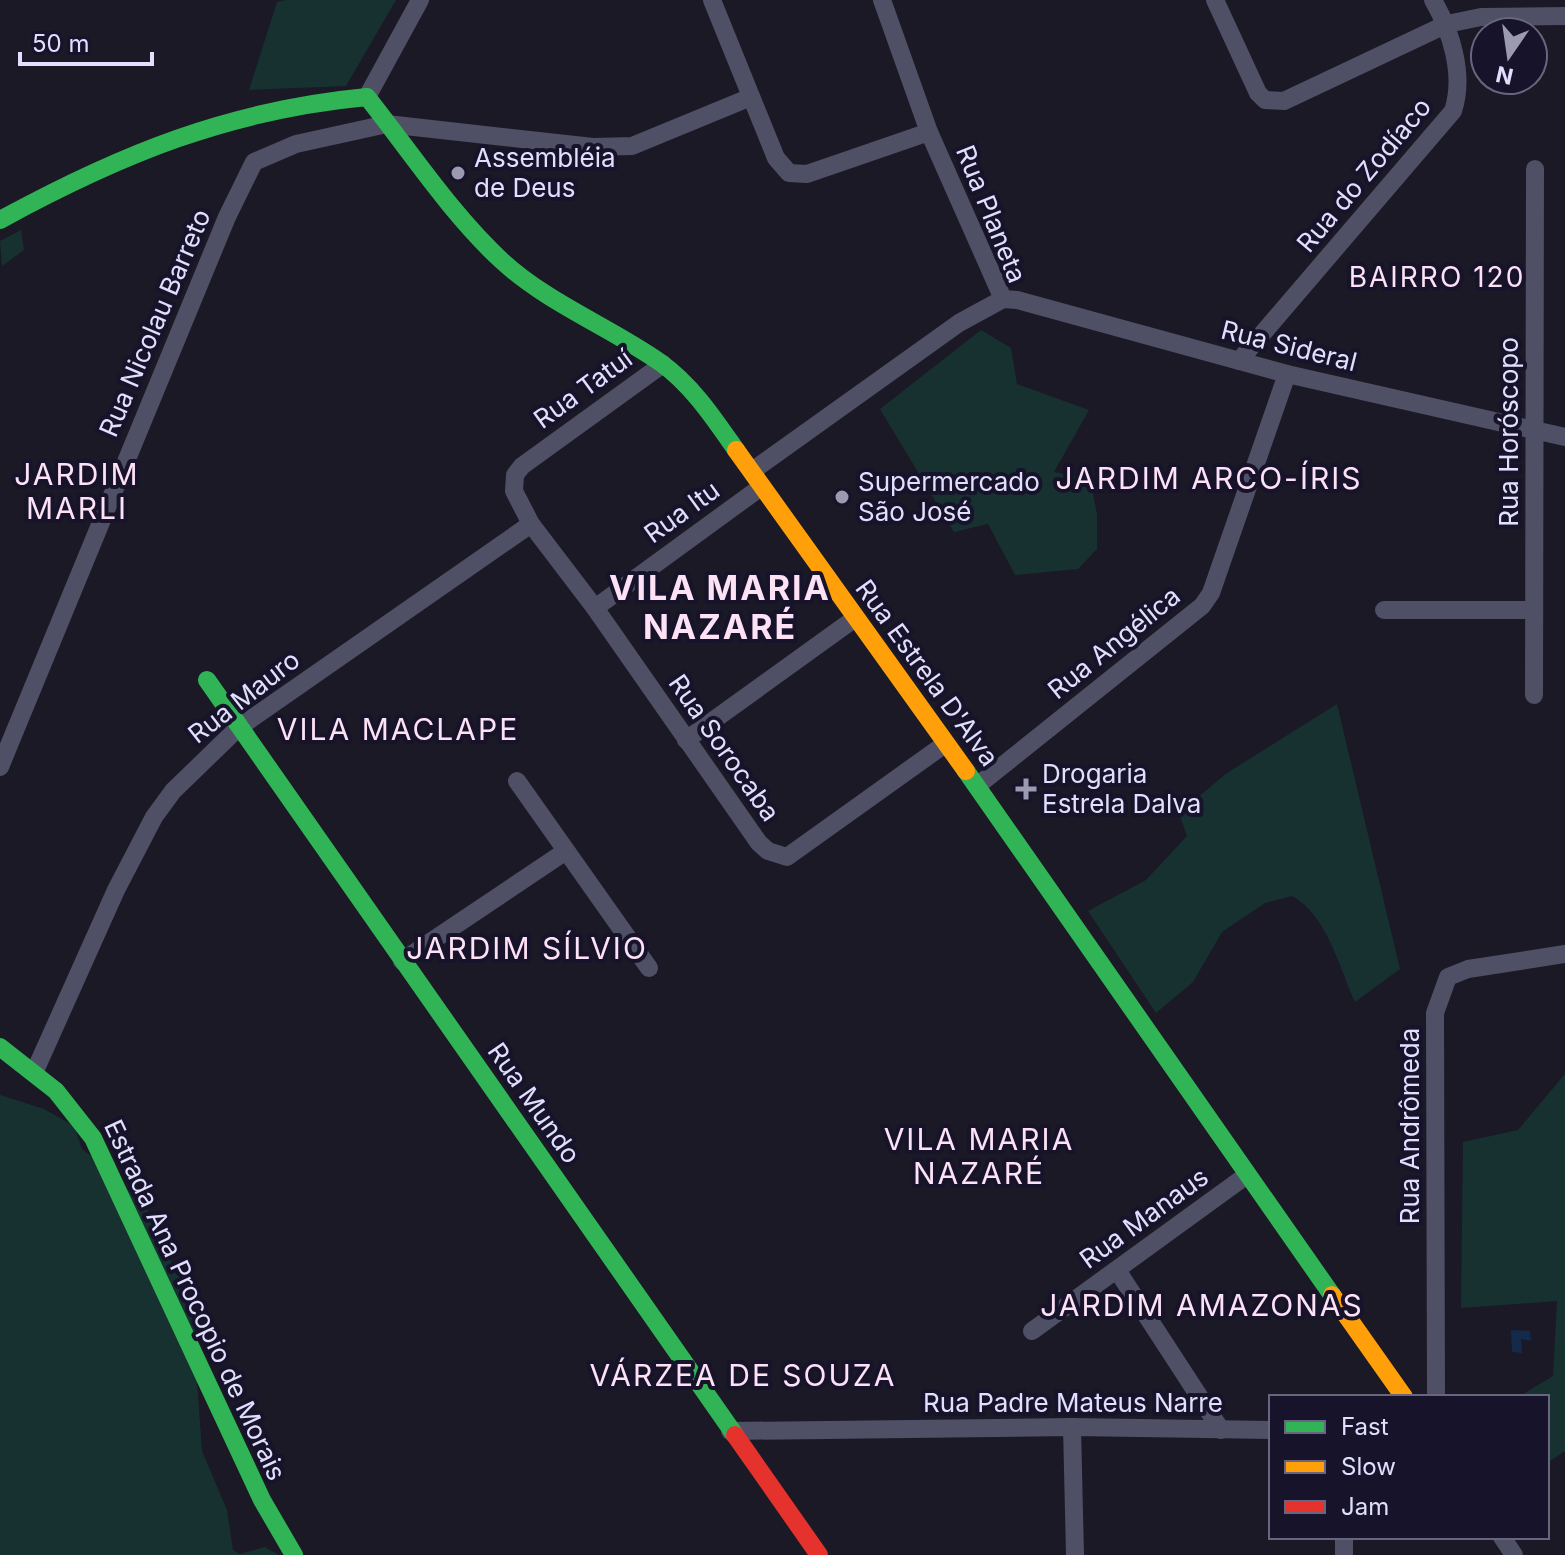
<svg xmlns="http://www.w3.org/2000/svg" width="1565" height="1555" font-family="Inter,sans-serif">
	<rect width="100%" height="100%" fill="#1a1925"/>
	<g fill="#173131">
		<polygon points="286,0 396,0 346,86 249,90 277,2"/>
		<polygon points="21,230 24,250 2,266 0,241"/>
		<polygon points="981,330 1011,348 1017,384 1089,410 1054,472 1090,479 1097,514 1097,549 1078,569 1015,575 988,524 954,532 880,409"/>
		<path d="M1337,704L1400,969L1355,1002C1339,967 1327,915 1292,896L1265,903L1222,932L1193,982L1156,1013L1088,911L1146,880L1187,836L1179,813L1227,773Z"/>
		<polygon points="1565,1074 1565,1451 1547,1463 1547,1397 1518,1397 1553,1376 1557,1301 1461,1308 1463,1142 1518,1130"/>
		<polygon points="0,1095 44,1109 74,1126 82,1149 106,1167 154,1217 172,1264 196,1289 199,1306 194,1340 202,1451 227,1510 233,1550 240,1554 265,1547 279,1555 0,1555"/>
	</g>
	<polygon fill="#142a4b" points="1511,1330 1530,1331 1531,1341 1521,1339 1522,1353 1512,1352"/>
	<g fill="none" stroke-linecap="round" stroke-linejoin="round">
		<g stroke="#4f4f65" stroke-width="18">
			<polyline points="712,0 776,158 789,173 807,174 929,132"/>
			<polyline points="1215,0 1258,93 1265,100 1284,101 1447,24 1481,17 1565,16"/>
			<polyline points="367,97 420,0"/>
			<polyline points="1003,299 1017,300 1287,374 1565,437"/>
			<path d="M1239,361L1453,111C1465,75 1451,31 1433,0"/>
			<polyline points="663,364 522,466 515,475 514,491 531,524 595,608 759,843 768,851 787,857 945,744"/>
			<polyline points="752,471 959,323 1003,299 929,132 882,0"/>
			<polyline points="595,608 761,487"/>
			<polyline points="1384,610 1534,610"/>
			<polyline points="1534,695 1535,169"/>
			<polyline points="686,740 854,619"/>
			<polyline points="0,767 227,217 254,162 296,144 387,124 593,147 632,146 751,97"/>
			<polyline points="517,781 649,968"/>
			<polyline points="977,786 1202,606 1211,593 1287,374"/>
			<polyline points="402,961 566,851"/>
			<polyline points="34,1073 116,890 154,817 173,791 238,728 531,524"/>
			<polyline points="1117,1270 1221,1430"/>
			<polyline points="1032,1331 1247,1175"/>
			<polyline points="1436,1397 1435,1013 1448,977 1468,969 1565,954"/>
			<polyline points="1072,1427 1075,1555"/>
			<polyline points="730,1431 1072,1427 1271,1430"/>
			<polyline points="1502,1537 1514,1555"/>
			<polyline points="1344,1555 1344,1537"/>
		</g>
		<g stroke="#30b455" stroke-width="18">
			<path d="M0,220C121,154 229,110 367,97C410,151 451,214 502,261C549,304 610,327 661,363C692,385 715,420 736,450"/>
			<polyline points="207,680 735,1435"/>
			<polyline points="966,771 1332,1295"/>
			<polyline points="0,1047 56,1091 93,1138 262,1500 294,1555"/>
		</g>
		<g stroke="#ff9f0a" stroke-width="18">
			<polyline points="736,450 966,771"/>
			<polyline points="1332,1295 1404,1397"/>
		</g>
		<polyline stroke="#e5322d" stroke-width="18" points="735,1435 819,1555"/>
	</g>
	<g fill="#9b9ab1" stroke="#16132b" stroke-width="3">
		<circle cx="458" cy="173" r="8"/>
		<circle cx="842" cy="497" r="8"/>
		<path d="M1022 777h8v8h8v8h-8v8h-8v-8h-8v-8h8z"/>
	</g>
	<g text-anchor="middle" stroke-width="8" stroke-linejoin="round" paint-order="stroke">
		<g font-size="26" fill="#e1dffd" stroke="#16132b" text-anchor="start">
			<text x="474" y="167">Assembléia<tspan x="474" dy="30">de Deus</tspan></text>
			<text x="858" y="491">Supermercado<tspan x="858" dy="30">São José</tspan></text>
			<text x="1042" y="783">Drogaria<tspan x="1042" dy="30">Estrela Dalva</tspan></text>
		</g>
		<g font-size="26" fill="#e1dffd" stroke="#16132b">
			<text transform="translate(1364 175) rotate(-50)" y="9">Rua do Zodíaco</text>
			<text transform="translate(991 214) rotate(68)" y="9">Rua Planeta</text>
			<text transform="translate(155 323) rotate(-67)" y="9">Rua Nicolau Barreto</text>
			<text transform="translate(1289 346) rotate(14)" y="9">Rua Sideral</text>
			<text transform="translate(583 389) rotate(-36)" y="9">Rua Tatuí</text>
			<text transform="translate(1509 432) rotate(-90)" y="9">Rua Horóscopo</text>
			<text transform="translate(682 512) rotate(-36)" y="9">Rua Itu</text>
			<text transform="translate(1114 643) rotate(-39)" y="9">Rua Angélica</text>
			<text transform="translate(927 673) rotate(54)" y="9">Rua Estrela D'Alva</text>
			<text transform="translate(244 697) rotate(-38)" y="9">Rua Mauro</text>
			<text transform="translate(724 748) rotate(55)" y="9">Rua Sorocaba</text>
			<text transform="translate(534 1103) rotate(55)" y="9">Rua Mundo</text>
			<text transform="translate(1410 1126) rotate(-90)" y="9">Rua Andrômeda</text>
			<text transform="translate(1144 1218) rotate(-36)" y="9">Rua Manaus</text>
			<text transform="translate(195 1300) rotate(65)" y="9">Estrada Ana Procopio de Morais</text>
			<text x="1073" y="1412">Rua Padre Mateus Narre</text>
		</g>
		<g font-size="28" letter-spacing="2" fill="#fde1f4" stroke="#16132b">
			<text x="1437" y="287">BAIRRO 120</text>
		</g>
		<g font-size="30" letter-spacing="2" fill="#fde1f4" stroke="#16132b">
			<text x="77" y="485">JARDIM<tspan x="77" dy="34">MARLI</tspan></text>
			<text x="1209" y="489">JARDIM ARCO-ÍRIS</text>
			<text x="398" y="740">VILA MACLAPE</text>
			<text x="527" y="959">JARDIM SÍLVIO</text>
			<text x="979" y="1150">VILA MARIA<tspan x="979" dy="34">NAZARÉ</tspan></text>
			<text x="1202" y="1316">JARDIM AMAZONAS</text>
			<text x="743" y="1386">VÁRZEA DE SOUZA</text>
		</g>
		<g font-size="34" font-weight="bold" letter-spacing="2" fill="#fde1f4" stroke="#16132b">
			<text x="720" y="600">VILA MARIA<tspan x="720" dy="39">NAZARÉ</tspan></text>
		</g>
	</g>
	<rect x="1269" y="1395" width="280" height="144" fill="#16132b" stroke="#67657f" stroke-width="2"/>
	<rect x="1285" y="1421" width="40" height="12" fill="#30b455" stroke="#67657f" stroke-width="2"/>
	<text x="1341" y="1435" font-size="24" fill="#e1dffd">Fast</text>
	<rect x="1285" y="1461" width="40" height="12" fill="#ff9f0a" stroke="#67657f" stroke-width="2"/>
	<text x="1341" y="1475" font-size="24" fill="#e1dffd">Slow</text>
	<rect x="1285" y="1501" width="40" height="12" fill="#e5322d" stroke="#67657f" stroke-width="2"/>
	<text x="1341" y="1515" font-size="24" fill="#e1dffd">Jam</text>
	<g transform="translate(1509 56) rotate(193)"><circle r="38" fill="#16132b" stroke="#67657f" stroke-width="2"/>
	<path d="M0-6L14 30L0 20L-14 30Z" fill="#9b9ab1"/>
	<text y="-12" font-size="22" font-weight="bold" text-anchor="middle" fill="#e1dffd">N</text>
	</g>
	<path d="M20 52v12h132v-12" fill="none" stroke="#e1dffd" stroke-width="4"/>
	<text x="32" y="52" font-size="24" fill="#e1dffd" stroke="#16132b" stroke-width="6" paint-order="stroke">50 m</text>
</svg>
